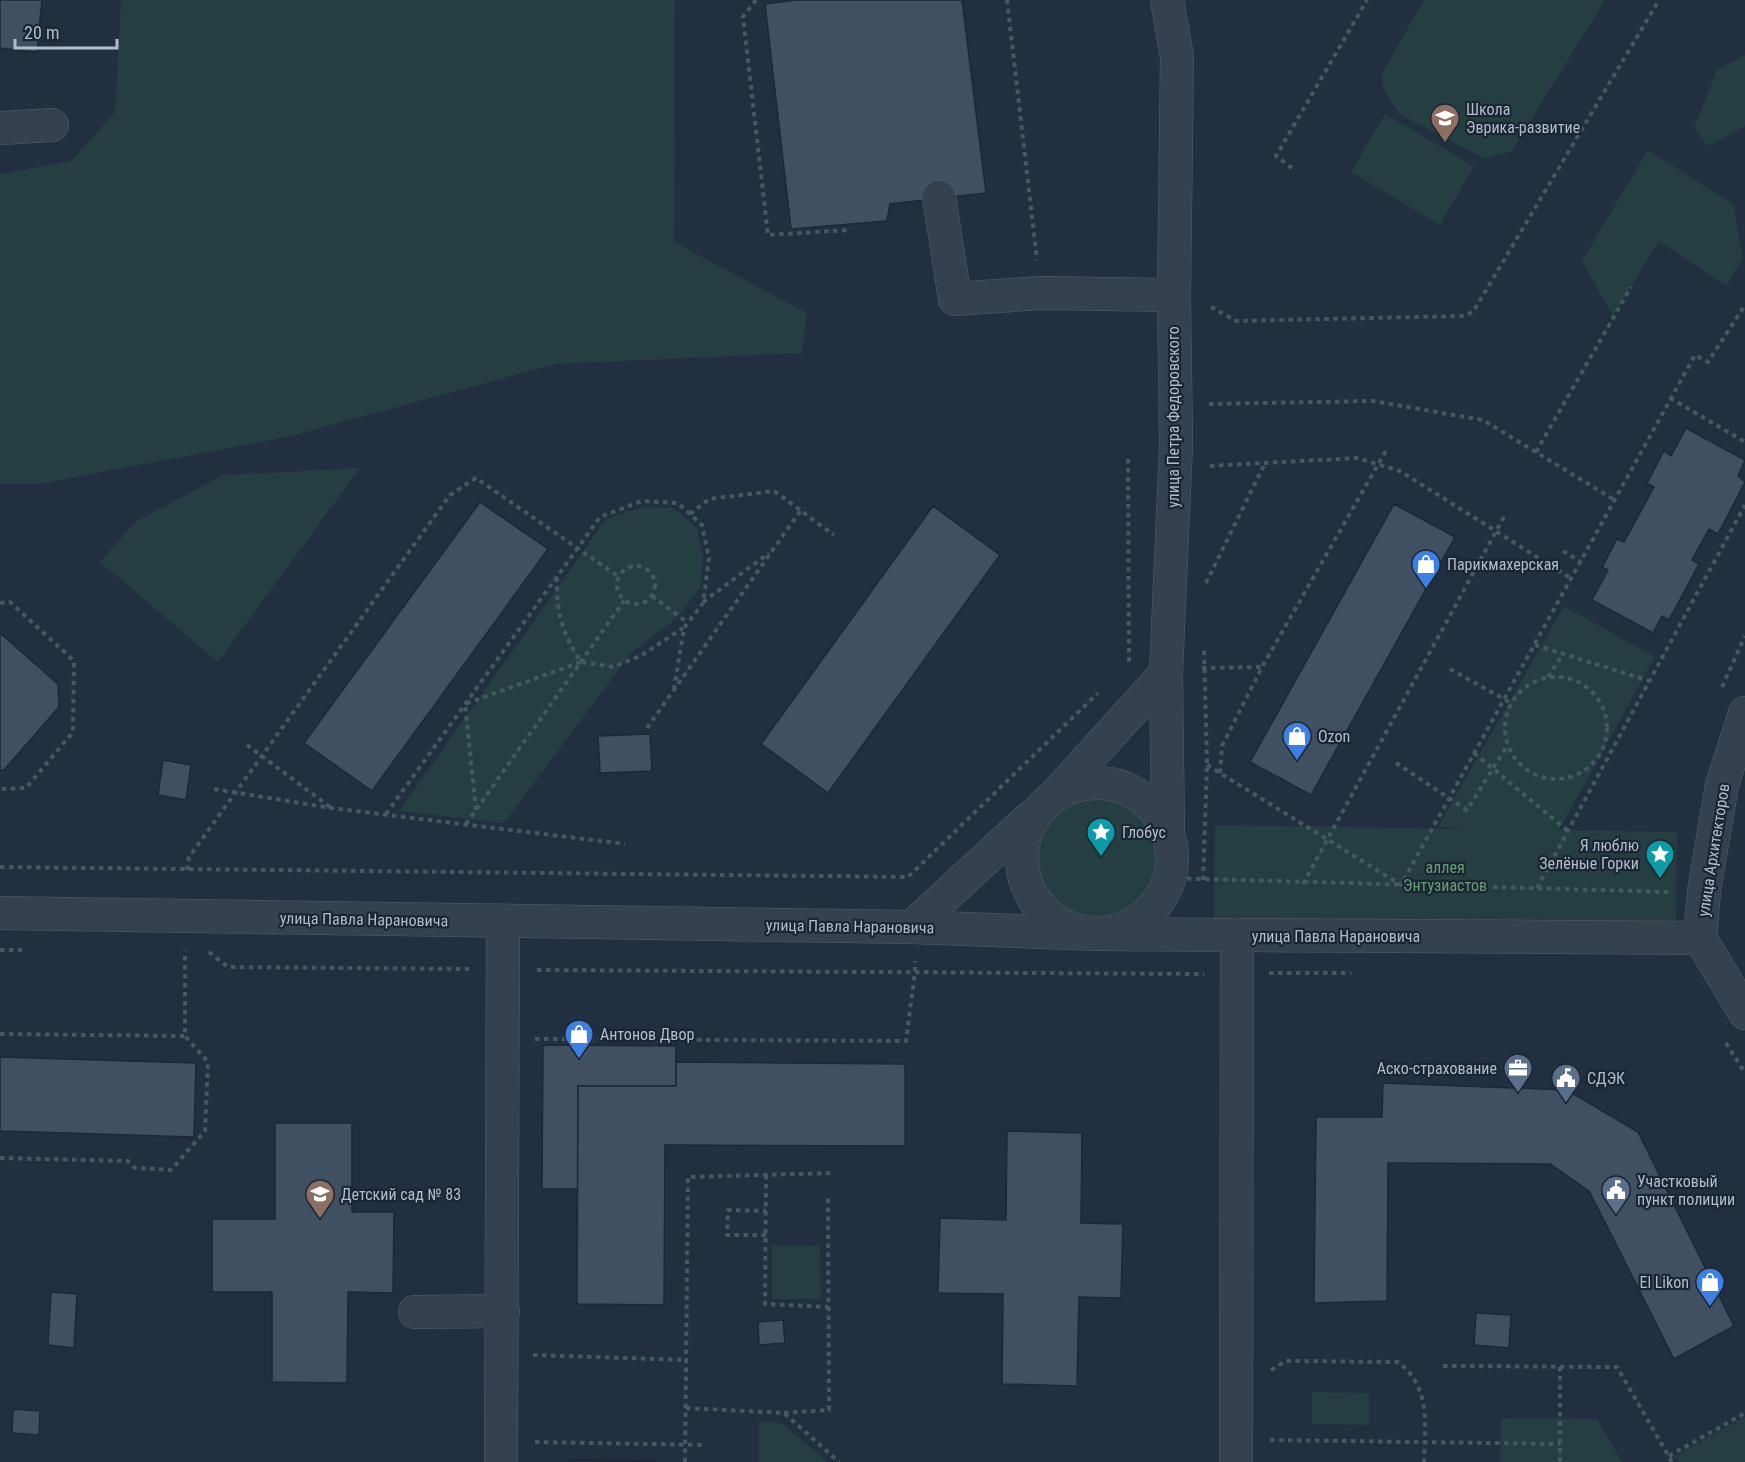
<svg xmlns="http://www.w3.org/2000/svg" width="1745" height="1462" font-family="'Roboto Condensed',sans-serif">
	<rect width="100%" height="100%" fill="#222f40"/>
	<g fill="#243e41">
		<polygon points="121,0 675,0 674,242 807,313 802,353 556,364 287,437 39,484 0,484 0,174 71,161 115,112"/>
		<polygon points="1424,0 1605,0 1512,151 1485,159 1399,114 1383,88 1382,73"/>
		<polygon points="1745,55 1745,126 1708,146 1694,128 1717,70"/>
		<polygon points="1385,114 1474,166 1440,225 1351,172"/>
		<polygon points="1648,150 1733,204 1743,258 1726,286 1659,241 1613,316 1582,261"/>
		<polygon points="360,468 218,662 100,562 135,522 223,475"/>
		<polygon points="642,507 673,508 697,528 703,558 700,588 676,619 632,652 504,823 399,811 606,519"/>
		<polygon points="1564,606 1655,657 1559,830 1677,832 1676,927 1214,920 1215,825 1471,829 1438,827"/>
		<circle cx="1097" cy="858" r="59"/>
		<polygon points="772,1245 820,1246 821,1299 772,1299"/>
		<polygon points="1312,1392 1369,1393 1369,1425 1312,1424"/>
		<polygon points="1745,1417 1745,1462 1680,1462 1673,1457"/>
		<polygon points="1501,1418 1597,1419 1622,1462 1500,1462"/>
		<polygon points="759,1421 781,1423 828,1462 759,1462"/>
	</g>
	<g fill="#404f62" stroke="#1d2836" stroke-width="1.5">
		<polygon points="0,0 42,0 37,52 0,48"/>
		<polygon points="796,0 962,0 986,193 890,204 887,221 791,229 765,4"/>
		<polygon points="1686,428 1745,460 1738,476 1745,482 1718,534 1709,529 1692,560 1699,564 1669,620 1662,616 1653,633 1592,600 1608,570 1602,567 1617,539 1624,542 1654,487 1647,483 1664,451 1671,456"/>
		<polygon points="480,502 548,549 372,791 304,743"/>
		<polygon points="1394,504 1455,537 1311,795 1250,762"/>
		<polygon points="933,506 1000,555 828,793 761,744"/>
		<polygon points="0,633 58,684 59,707 4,770 0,770"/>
		<polygon points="650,734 652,771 600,773 598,736"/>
		<polygon points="163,760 191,765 186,800 158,795"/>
		<polygon points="543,1045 676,1046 676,1086 578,1086 578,1189 542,1189"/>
		<polygon points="0,1057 196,1063 194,1137 0,1131"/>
		<polygon points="676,1062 905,1064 905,1146 665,1145 664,1305 577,1304 578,1086 676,1086"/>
		<polygon points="1383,1083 1567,1090 1638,1132 1734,1326 1674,1359 1589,1191 1550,1164 1388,1163 1387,1301 1314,1303 1316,1117 1382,1117"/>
		<polygon points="275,1123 352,1123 352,1212 394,1212 393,1293 348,1292 347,1383 272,1382 272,1292 212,1292 212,1219 275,1219"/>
		<polygon points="1007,1131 1082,1133 1081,1223 1123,1224 1121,1298 1079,1297 1077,1386 1002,1384 1003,1294 938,1293 940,1218 1006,1220"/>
		<polygon points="51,1292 77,1294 74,1348 48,1345"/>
		<polygon points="1476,1313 1511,1315 1509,1348 1474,1345"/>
		<polygon points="783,1320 785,1343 759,1345 758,1322"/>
		<polygon points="13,1409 40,1411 39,1435 12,1433"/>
		<polygon points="571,1460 655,1461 655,1462 571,1462"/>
	</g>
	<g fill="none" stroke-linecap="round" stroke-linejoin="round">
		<g stroke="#545f6d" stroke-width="34">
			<g id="minor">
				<polyline points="1167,0 1177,57 1174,295 1176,445 1166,673 1168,834"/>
				<polyline points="0,128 52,125"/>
				<polyline points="939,197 955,299 1041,293 1174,295"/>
				<polyline points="1745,713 1722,785 1704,891 1700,938 1745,1013"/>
				<circle cx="1097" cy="858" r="75"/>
				<polyline points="1058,792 1166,673"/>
				<polyline points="0,913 912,927 1097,934 1700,938"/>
				<polyline points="912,927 1031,817"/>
				<polyline points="415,1312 503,1311"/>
				<polyline points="501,1462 503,921"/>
				<polyline points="1236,1462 1237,935"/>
			</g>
		</g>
		<g stroke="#425b5e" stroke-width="4" stroke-dasharray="4.5 4.5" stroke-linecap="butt">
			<polyline points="756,0 743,17 768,235 849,230"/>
			<polyline points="1007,0 1037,260"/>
			<polyline points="1292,168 1276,156 1367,0"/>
			<polyline points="1211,307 1236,321 1463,316 1473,312 1659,0"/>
			<polyline points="1670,398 1745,442"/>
			<polyline points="1209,404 1373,401 1483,420 1613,499"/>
			<polyline points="1536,452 1631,287"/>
			<polyline points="1128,459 1129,663"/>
			<polyline points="1210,466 1357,458 1400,471 1572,579"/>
			<polyline points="690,514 709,499 774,491 834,535"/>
			<polyline points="1563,551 1581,562"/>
			<circle cx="636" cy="585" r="19"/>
			<polyline points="1206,583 1265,463"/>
			<polyline points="652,596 688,623"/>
			<polyline points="703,602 769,553"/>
			<polyline points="0,603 10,602 74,661 73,732 26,788 0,789"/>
			<polyline points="1535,645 1650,681"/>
			<polyline points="582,662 613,667 642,655 683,628"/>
			<polyline points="1202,668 1262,667"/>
			<polyline points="1450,669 1511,703"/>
			<circle cx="1556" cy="728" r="51"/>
			<polyline points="1548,677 1563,654"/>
			<polyline points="1722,687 1745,636"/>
			<polyline points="647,728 801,510"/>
			<polyline points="247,745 330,807"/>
			<polyline points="1474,753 1568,831"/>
			<polyline points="1396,763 1467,810 1507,746"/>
			<polyline points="1207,765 1401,885 1695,355 1708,362 1745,305"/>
			<polyline points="1220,773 1222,746 1262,667 1388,447"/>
			<polyline points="214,789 331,808 625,844"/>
			<path d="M476,810L465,704L581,662C562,634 556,611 557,577"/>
			<polyline points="386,814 600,517 642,501 678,503 702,525 709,558 703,603 684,628 674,689"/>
			<polyline points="466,824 624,601"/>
			<polyline points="0,867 908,877 1098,693"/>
			<polyline points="187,870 189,857 450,495 476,478 619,577"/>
			<polyline points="1169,878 1669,892"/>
			<polyline points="1203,880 1207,765 1204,647"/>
			<polyline points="1303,884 1505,515"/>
			<polyline points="1537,888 1745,505"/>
			<polyline points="0,950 22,950"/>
			<polyline points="209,952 228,967 469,969"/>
			<polyline points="537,970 1204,974"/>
			<polyline points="1269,973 1351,973"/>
			<polyline points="0,1034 185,1036"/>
			<polyline points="535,1039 906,1041 915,972 915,961"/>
			<polyline points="1726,1043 1745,1073"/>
			<polyline points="0,1158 128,1161 135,1168 171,1170 205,1131 208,1062 185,1036 185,951"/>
			<polyline points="766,1175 765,1304 828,1307"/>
			<polyline points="766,1235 727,1235 728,1210 766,1211"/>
			<polyline points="533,1355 687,1360"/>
			<polyline points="1443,1366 1617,1367 1672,1462"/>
			<polyline points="1560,1367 1560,1462"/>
			<path d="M1271,1370L1286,1361L1398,1362C1431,1387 1425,1424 1424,1462"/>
			<polyline points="686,1408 784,1413 839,1462"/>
			<polyline points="784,1413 829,1410 828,1196"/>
			<polyline points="1270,1440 1560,1444"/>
			<polyline points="535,1442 704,1445"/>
			<polyline points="1669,1456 1745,1413"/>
			<polyline points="685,1462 688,1177 832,1173"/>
		</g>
		<use href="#minor" stroke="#36414f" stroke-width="33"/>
	</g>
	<defs>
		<g id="school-pin" transform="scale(1.5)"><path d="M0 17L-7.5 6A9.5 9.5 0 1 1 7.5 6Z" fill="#8d6e63" stroke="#1b2634"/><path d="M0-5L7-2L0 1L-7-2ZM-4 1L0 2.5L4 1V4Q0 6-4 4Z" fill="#fff"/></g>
		<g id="shop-pin" transform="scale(1.5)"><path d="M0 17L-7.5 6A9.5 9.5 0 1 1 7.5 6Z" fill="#3f7fe0" stroke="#1b2634"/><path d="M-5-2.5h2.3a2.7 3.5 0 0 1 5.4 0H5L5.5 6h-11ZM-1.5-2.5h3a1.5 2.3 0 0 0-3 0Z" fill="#fff"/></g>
		<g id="sight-pin" transform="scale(1.5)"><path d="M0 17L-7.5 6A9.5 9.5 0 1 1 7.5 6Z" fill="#0f9aa8" stroke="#1b2634"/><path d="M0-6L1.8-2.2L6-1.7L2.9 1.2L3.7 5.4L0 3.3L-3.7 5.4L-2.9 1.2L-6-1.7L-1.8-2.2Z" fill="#fff"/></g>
		<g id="office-pin" transform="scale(1.5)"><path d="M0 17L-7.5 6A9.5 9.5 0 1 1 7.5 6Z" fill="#5c6f8a" stroke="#1b2634"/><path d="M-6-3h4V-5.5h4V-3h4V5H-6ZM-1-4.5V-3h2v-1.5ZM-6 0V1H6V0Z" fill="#fff"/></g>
		<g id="civic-pin" transform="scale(1.5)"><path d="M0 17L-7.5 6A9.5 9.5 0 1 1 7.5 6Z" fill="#5c6f8a" stroke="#1b2634"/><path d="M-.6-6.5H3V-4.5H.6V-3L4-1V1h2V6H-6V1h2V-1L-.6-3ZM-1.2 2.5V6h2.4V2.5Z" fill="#fff"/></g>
	</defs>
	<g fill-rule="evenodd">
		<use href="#school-pin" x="1445" y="118"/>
		<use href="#shop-pin" x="1426" y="564"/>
		<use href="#shop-pin" x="1297" y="736"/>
		<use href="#sight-pin" x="1101" y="832"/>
		<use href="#sight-pin" x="1660" y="854"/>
		<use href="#shop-pin" x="579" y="1034"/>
		<use href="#office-pin" x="1518" y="1068"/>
		<use href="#civic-pin" x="1566" y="1078"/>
		<use href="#civic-pin" x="1616" y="1190"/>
		<use href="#school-pin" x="320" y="1194"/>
		<use href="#shop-pin" x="1710" y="1282"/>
	</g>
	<g text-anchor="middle" stroke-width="4.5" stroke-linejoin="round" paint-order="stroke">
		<g font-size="16" fill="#b2bcca" stroke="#1b2634" text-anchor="start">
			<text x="1466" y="115">Школа<tspan x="1466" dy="18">Эврика-развитие</tspan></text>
			<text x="1447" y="570">Парикмахерская</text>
			<text x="1318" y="742">Ozon</text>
			<text x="1122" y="838">Глобус</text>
			<text x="1639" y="851" text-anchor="end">Я люблю<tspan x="1639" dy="18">Зелёные Горки</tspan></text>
			<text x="600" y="1040">Антонов Двор</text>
			<text x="1497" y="1074" text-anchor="end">Аско-страхование</text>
			<text x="1587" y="1084">СДЭК</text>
			<text x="1637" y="1187">Участковый<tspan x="1637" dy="18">пункт полиции</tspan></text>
			<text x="341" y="1200">Детский сад № 83</text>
			<text x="1689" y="1288" text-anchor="end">El Likon</text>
		</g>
		<g font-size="16" fill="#b2bcca" stroke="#1b2634">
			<text transform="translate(1173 417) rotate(-90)" y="6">улица Петра Федоровского</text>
			<text transform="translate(1713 850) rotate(-81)" y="6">улица Архитекторов</text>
			<text transform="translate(364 919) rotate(1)" y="6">улица Павла Нарановича</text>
			<text transform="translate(850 926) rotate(1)" y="6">улица Павла Нарановича</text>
			<text x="1336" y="942">улица Павла Нарановича</text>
		</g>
		<g font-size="16" fill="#679e72" stroke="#1b2634">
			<text x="1445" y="873">аллея<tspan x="1445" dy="18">Энтузиастов</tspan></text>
		</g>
	</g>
	<path d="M15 39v9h102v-9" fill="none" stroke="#b2bcca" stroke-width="3"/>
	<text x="24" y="39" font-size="18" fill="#b2bcca" stroke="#1b2634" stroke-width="4.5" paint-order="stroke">20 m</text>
</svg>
